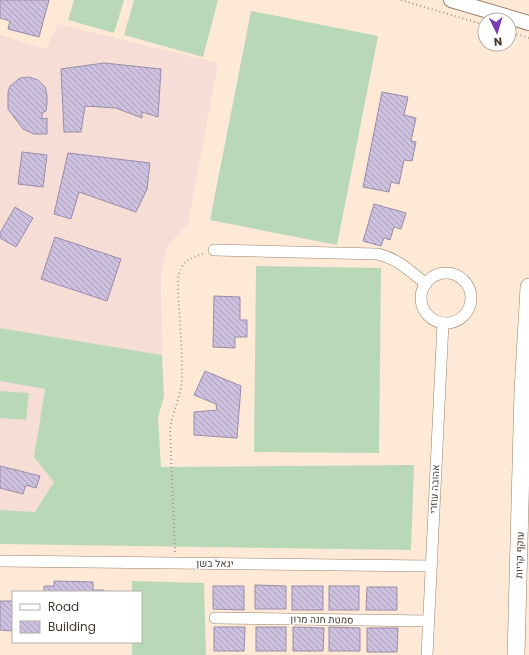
<svg xmlns="http://www.w3.org/2000/svg" width="529" height="655" font-family="Poppins,Heebo,sans-serif">
	<defs>
		<pattern id="building-back-hatch" width="6" height="6" patternUnits="userSpaceOnUse"><rect width="6" height="6" fill="#cdc1df"/><path d="M-1 5l2 2M0 0l6 6M5-1l2 2" fill="none" stroke="#a89eb5"/></pattern>
	</defs>
	<rect width="100%" height="100%" fill="#fee9d6"/>
	<g fill="#f6ddd5">
		<polygon points="58,24 218,63 188,223 168,246 161,272 162,355 0,328 0,35 46,49"/>
		<polygon points="0,381 45,389 34,457 54,482 35,512 0,510"/>
	</g>
	<g fill="#b8d8b8">
		<polygon points="74,0 124,0 114,33 68,20"/>
		<polygon points="134,0 218,0 203,57 124,35"/>
		<polygon points="251,11 378,36 337,245 210,220"/>
		<polygon points="256,266 381,268 379,453 254,452"/>
		<polygon points="0,328 162,355 164,396 158,418 161,467 414,465 411,550 0,544 0,510 35,512 54,482 34,457 45,389 0,381"/>
		<polygon points="0,391 29,393 26,420 0,418"/>
		<polygon points="132,581 204,583 206,655 132,655 132,642 141,642 141,592 132,592"/>
	</g>
	<g fill="url(#building-back-hatch)" stroke="#988ca9">
		<polygon points="0,0 49,0 39,37 8,29 10,21 0,18"/>
		<polygon points="104,63 161,69 158,117 142,112 142,118 116,108 85,106 81,132 64,132 61,69"/>
		<polygon points="29,77 38,80 45,87 47,95 47,103 46,111 42,113 42,119 47,118 47,134 34,134 23,129 8,109 8,92 10,86 20,78"/>
		<polygon points="382,92 408,97 404,115 416,118 411,141 416,142 412,161 404,160 399,184 391,182 389,192 363,187"/>
		<polygon points="22,152 47,155 43,187 18,184"/>
		<polygon points="68,153 150,163 147,189 136,212 79,192 71,219 54,214"/>
		<polygon points="374,204 406,213 401,229 394,227 390,240 384,238 381,246 363,241"/>
		<polygon points="15,207 33,218 16,247 0,238 0,233"/>
		<polygon points="55,237 121,259 107,301 41,279"/>
		<polygon points="214,296 240,297 240,320 247,320 247,337 235,337 235,348 213,347"/>
		<polygon points="205,371 241,386 237,438 194,435 194,412 217,410 216,404 194,395"/>
		<polygon points="0,466 40,476 36,488 26,485 23,494 0,488"/>
		<polygon points="54,581 93,582 93,590 104,590 104,592 44,592 44,586 54,586"/>
		<polygon points="255,585 286,586 286,609 255,609"/>
		<polygon points="213,586 244,586 244,610 213,609"/>
		<rect x="292" y="586" width="31" height="24"/>
		<rect x="329" y="586" width="30" height="24"/>
		<polygon points="367,587 397,587 397,610 366,610"/>
		<polygon points="0,601 13,601 13,631 0,630"/>
		<polygon points="214,627 245,627 244,651 214,651"/>
		<rect x="256" y="627" width="30" height="24"/>
		<polygon points="293,627 324,628 323,651 293,651"/>
		<polygon points="329,627 360,628 360,651 329,651"/>
		<polygon points="367,628 398,628 397,652 367,652"/>
	</g>
	<g fill="none" stroke-linecap="round" stroke-linejoin="round">
		<g stroke="#98816a" stroke-width="12">
			<g id="minor">
				<path d="M214,250L377,254C397,258 410,271 426,284"/>
				<circle cx="446" cy="298" r="25"/>
				<polyline points="0,561 430,566"/>
				<polyline points="215,618 428,621"/>
				<polyline points="427,655 443,323"/>
			</g>
		</g>
		<g stroke="#98816a" stroke-width="16">
			<polyline id="major" points="451,0 529,23"/>
		</g>
		<g stroke="#98816a" stroke-width="18">
			<polyline id="highway" points="516,655 523,391 529,287"/>
		</g>
		<g stroke="#a9998a" stroke-width="2" stroke-dasharray="1 3" stroke-linecap="butt">
			<polyline points="401,0 485,25"/>
			<polyline points="509,32 529,38"/>
			<path d="M175,552L170,430C172,412 181,397 182,379C183,346 178,312 178,278C181,262 189,258 203,254"/>
		</g>
		<use href="#minor" stroke="#fff" stroke-width="11"/>
		<use href="#major" stroke="#fff" stroke-width="14"/>
		<use href="#highway" stroke="#fff" stroke-width="17"/>
	</g>
	<g text-anchor="middle" stroke-width="3" stroke-linejoin="round" paint-order="stroke">
		<g font-size="10" fill="#42382e" stroke="#fff">
			<text transform="translate(434 489) rotate(-87)" y="4">אהובה עוזרי</text>
			<text transform="translate(519 555) rotate(-88)" y="4">עוקף קריות</text>
			<text transform="translate(215 563) rotate(1)" y="4">יגאל בשן</text>
			<text transform="translate(322 619) rotate(1)" y="4">סמטת חנה מרון</text>
		</g>
	</g>
	<rect x="12" y="591" width="130" height="52" fill="#ffffff" stroke="#b3afab"/>
	<rect x="20" y="604" width="20" height="6" fill="#ffffff" stroke="#b3afab"/>
	<text x="48" y="611" font-size="12" fill="#42382e">Road</text>
	<rect x="20" y="621" width="20" height="12" fill="url(#building-back-hatch)" stroke="#b3afab"/>
	<text x="48" y="631" font-size="12" fill="#42382e">Building</text>
	<g transform="translate(497 32) rotate(175)"><circle r="19" fill="#ffffff" stroke="#b3afab"/>
	<path d="M0-3L7 15L0 10L-7 15Z" fill="#773eb4"/>
	<text y="-6" font-size="11" font-weight="bold" text-anchor="middle" fill="#42382e">N</text>
	</g>
</svg>
